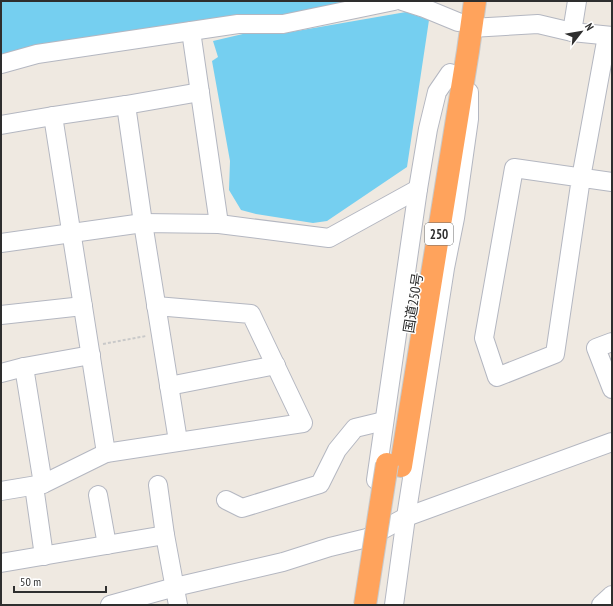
<svg xmlns="http://www.w3.org/2000/svg" width="613" height="606" font-family="'PT Sans Narrow','Noto Sans JP',sans-serif">
	<rect width="100%" height="100%" fill="#efe9e1"/>
	<g fill="#75cff0">
		<polygon points="1,1 373,1 282,16 235,15 28,47 1,55"/>
		<polygon points="406,12 429,20 407,167 327,221 313,223 256,214 241,210 229,190 230,161 212,61 218,57 213,41 247,33 285,33"/>
	</g>
	<g fill="none" stroke-linecap="round" stroke-linejoin="round">
		<g stroke="#b4b7c1" stroke-width="20">
			<g id="minor">
				<polyline points="402,1 424,8 458,22"/>
				<polyline points="471,28 538,24 572,32 612,36"/>
				<polyline points="191,31 219,224"/>
				<polyline points="572,32 577,1"/>
				<polyline points="607,36 581,178 555,354 497,377 484,338 514,168 612,182"/>
				<polyline points="1,64 37,54 238,24 283,24 394,1"/>
				<polyline points="126,105 143,223 178,441"/>
				<polyline points="53,116 106,453"/>
				<polyline points="1,125 53,116 126,105 200,92"/>
				<polyline points="1,243 143,223 219,224 329,238 418,189"/>
				<polyline points="1,315 83,306"/>
				<polyline points="612,342 596,348 612,389"/>
				<polyline points="24,367 43,484"/>
				<polyline points="1,373 24,367 91,355"/>
				<polyline points="169,386 276,365"/>
				<polyline points="376,480 418,189 428,129 437,92 450,73"/>
				<polyline points="158,485 165,535"/>
				<polyline points="34,486 44,556"/>
				<polyline points="1,491 43,484 106,453 303,423 251,314 156,306"/>
				<polyline points="98,495 107,545"/>
				<polyline points="226,500 242,508 320,484 337,450 355,428 384,421"/>
				<polyline points="1,563 165,535 178,605"/>
				<polyline points="110,605 175,587 283,562 330,547 367,538 406,517 612,442"/>
				<polyline points="394,605 406,517 445,268 455,218 469,119 469,92"/>
				<polyline points="601,605 612,595"/>
			</g>
		</g>
		<g stroke="#c9c9c9" stroke-width="24">
			<polyline id="highway" points="401,466 468,51 475,1"/>
		</g>
		<polyline stroke="#c9c9c9" stroke-width="2" stroke-dasharray="3 2" stroke-linecap="butt" points="103,344 146,336"/>
		<use href="#minor" stroke="#fff" stroke-width="18"/>
		<use href="#highway" stroke="#ffa35c" stroke-width="22"/>
		<g stroke="#c9c9c9" stroke-width="24" stroke-linecap="butt">
			<polyline id="highway-bridge" points="365,605 387,464"/>
		</g>
		<use href="#highway-bridge" stroke="#ffa35c" stroke-width="22"/>
	</g>
	<g text-anchor="middle" stroke-width="3" stroke-linejoin="round" paint-order="stroke">
		<rect fill="#fff" stroke="#6d6d6d" stroke-width="1" x="425" y="223" width="28" height="22" rx="3"/>
		<g font-size="13" font-weight="bold" fill="#2e2e2e">
			<text x="439" y="239">250</text>
		</g>
		<g font-size="14" fill="#2e2e2e" stroke="#fff">
			<text transform="translate(413 303) rotate(-81)" y="5">国道250号</text>
		</g>
	</g>
	<rect width="613" height="606" fill="none" stroke="#2e2e2e" stroke-width="4"/>
	<g transform="translate(581 32) rotate(59)" stroke="#ffffff" stroke-width="3" paint-order="stroke">
	<path d="M0-3L7 15L0 10L-7 15Z" fill="#2e2e2e"/>
	<text y="-6" font-size="11" font-weight="bold" text-anchor="middle" fill="#2e2e2e">N</text>
	</g>
	<path d="M14 586v6h92v-6" fill="none" stroke="#2e2e2e" stroke-width="2"/>
	<text x="20" y="586" font-size="12" fill="#2e2e2e" stroke="#ffffff" stroke-width="3" paint-order="stroke">50 m</text>
</svg>
